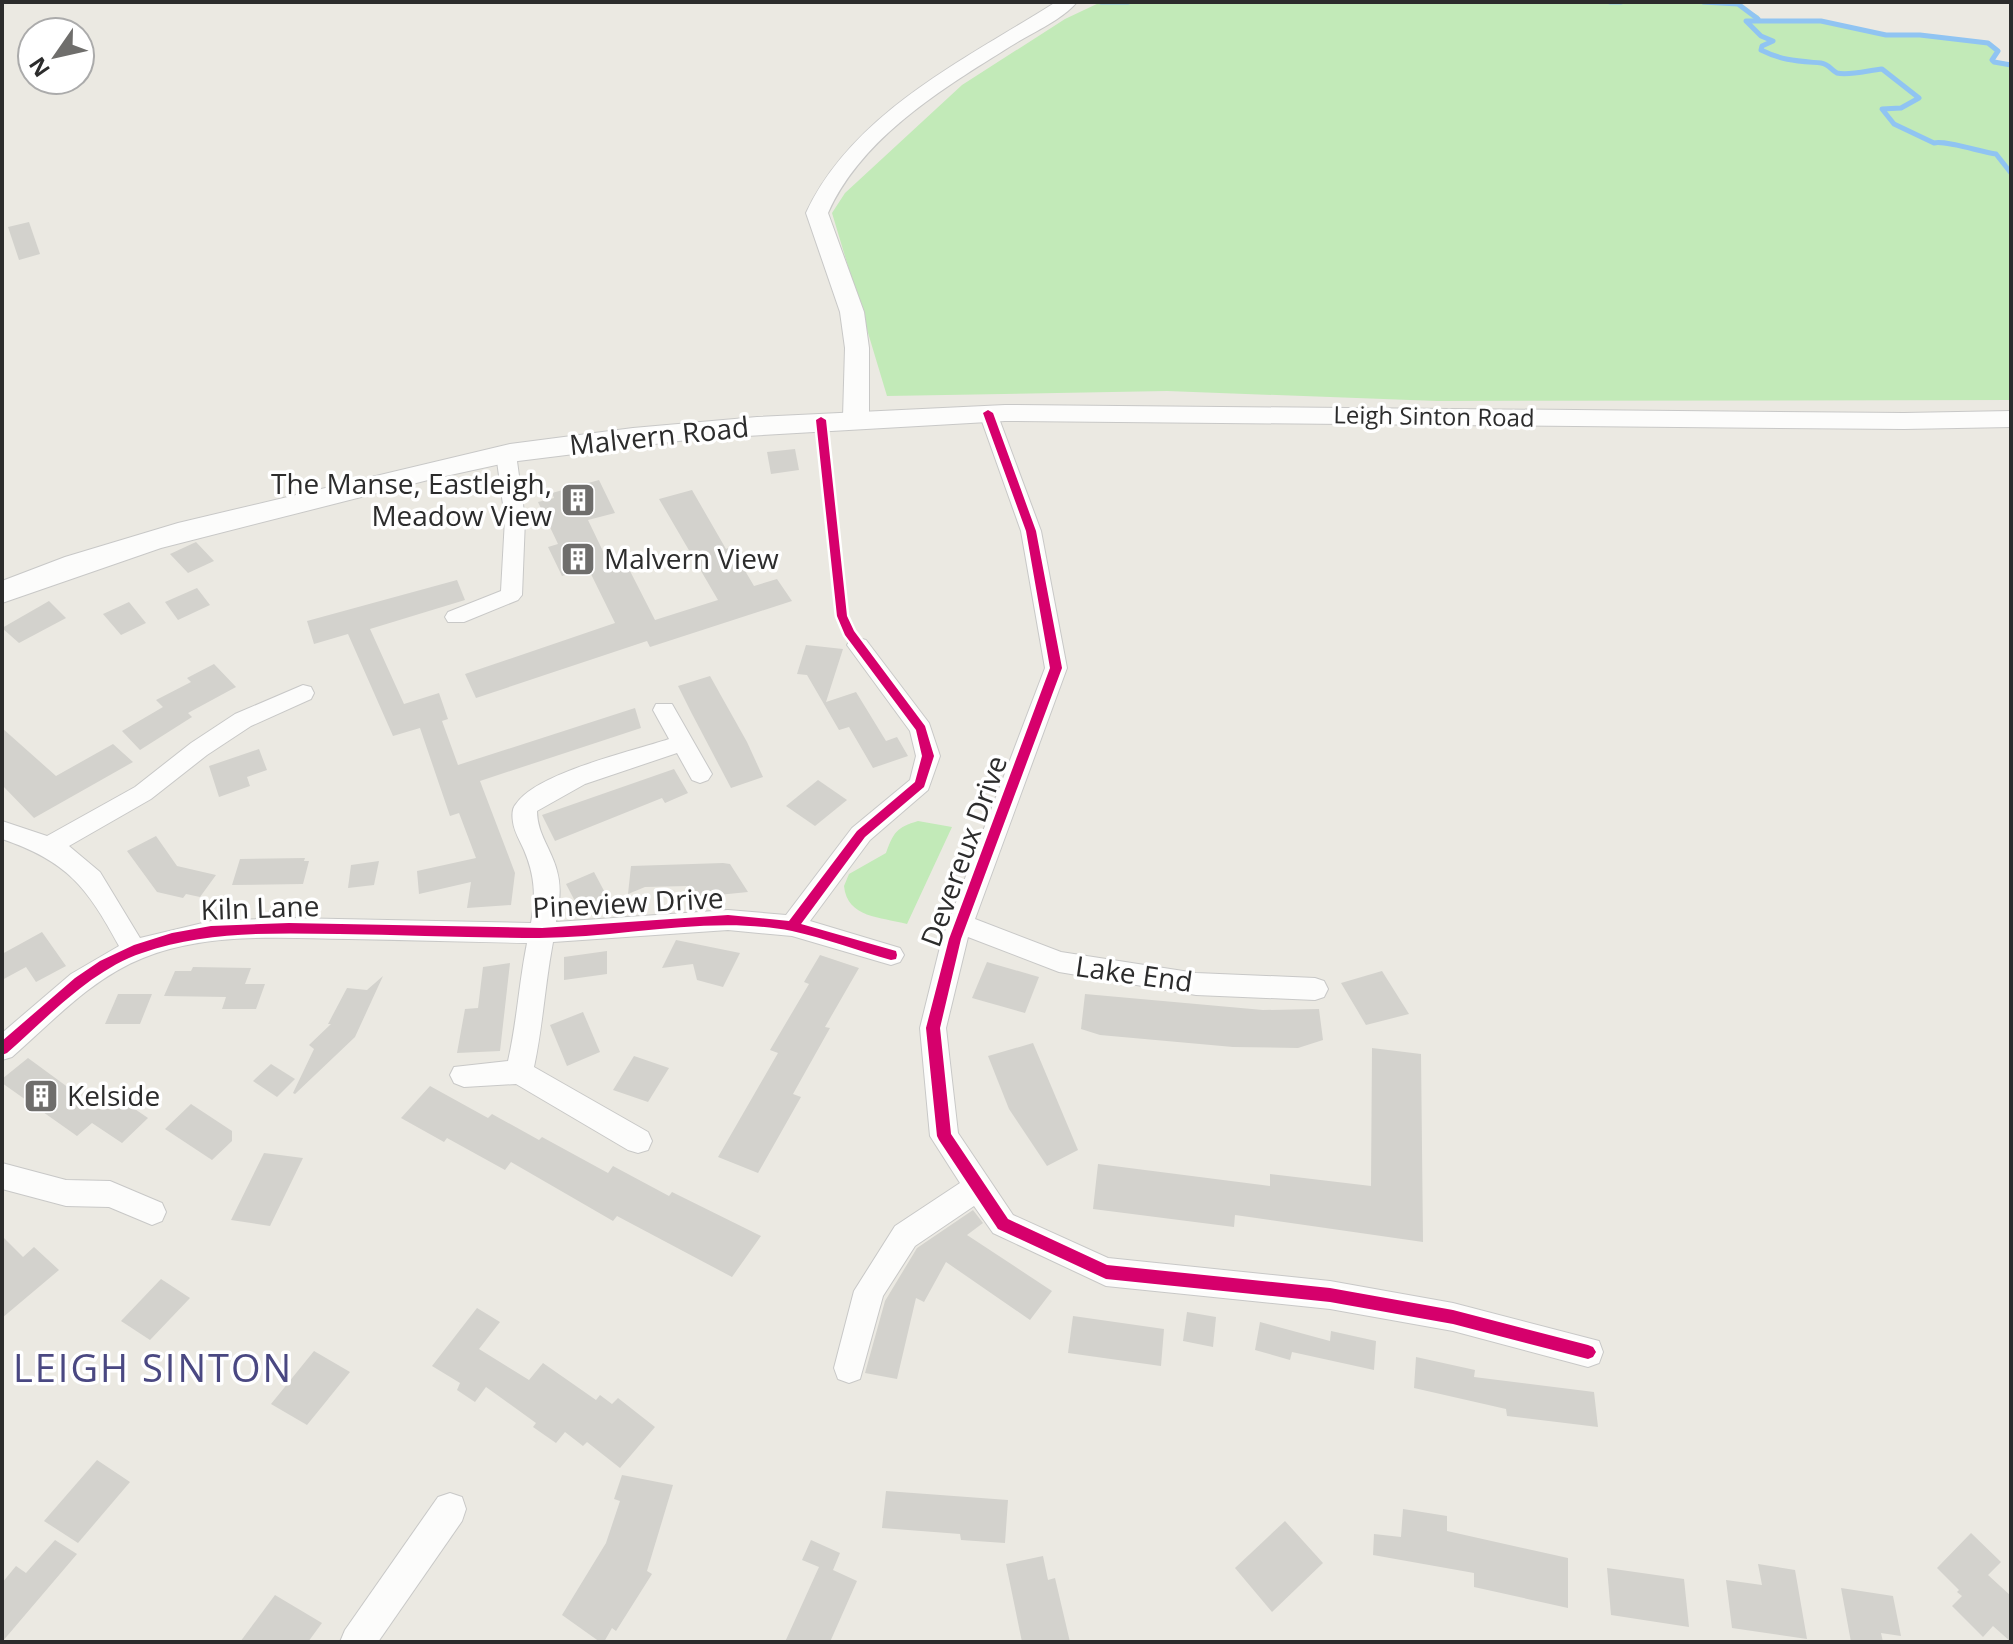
<svg xmlns="http://www.w3.org/2000/svg" width="2013" height="1644" font-family="'Open Sans',sans-serif">
	<rect width="100%" height="100%" fill="#ebe9e2"/>
	<g fill="#c2eab8">
		<polygon points="1101,2 1703,2 1738,4 1759,16 1758,19 1821,21 1886,35 1920,35 1988,43 1998,51 1992,59 1994,62 2011,65 2011,400 1437,401 1167,391 887,396 832,213 845,193 962,85 1065,19"/>
		<path d="M918,821L952,827L907,924C881,917 847,918 844,886L849,874L886,853C893,833 897,827 918,821Z"/>
	</g>
	<g fill="none" stroke-linecap="round" stroke-linejoin="round">
		<g stroke="#90c4f2" stroke-width="5">
			<polyline points="1101,2 1128,2"/>
			<polyline points="1610,2 1621,2"/>
			<polyline points="1703,2 1738,4 1758,19"/>
			<path d="M2011,65L1994,62L1992,60L1998,51L1988,43L1920,35H1886L1821,21H1746L1761,36L1773,41L1762,46L1761,50C1783,61 1798,61 1821,63C1829,64 1831,70 1837,73C1849,76 1870,70 1882,69L1919,98L1901,108L1882,109L1894,124L1934,143C1945,140 1981,152 1996,154L2011,173"/>
		</g>
	</g>
	<g fill="#d3d2cd">
		<polygon points="29,222 40,254 19,260 8,227"/>
		<polygon points="795,449 799,470 771,474 767,452"/>
		<polygon points="599,480 615,513 588,520 611,568 617,566 620,571 629,569 655,620 718,600 659,499 692,490 726,549 731,547 754,586 777,579 792,601 650,647 647,641 476,698 465,674 615,623 588,568 562,576 548,547 558,544 538,502 554,498 552,493"/>
		<polygon points="196,542 214,561 188,573 170,554"/>
		<polygon points="457,580 465,600 370,629 404,704 439,693 448,719 442,721 458,765 635,708 641,728 480,781 515,873 511,905 467,908 471,882 419,894 417,871 476,858 459,813 450,816 420,728 393,736 348,634 314,644 307,621"/>
		<polygon points="197,588 210,605 178,620 165,602"/>
		<polygon points="49,601 66,618 19,643 2,628"/>
		<polygon points="129,602 146,623 121,635 103,614"/>
		<polygon points="806,645 843,649 826,702 856,692 886,741 897,737 908,756 873,768 849,727 839,730 807,675 797,674"/>
		<polygon points="214,664 236,687 188,713 192,717 140,750 122,731 163,707 156,700 191,682 187,678"/>
		<polygon points="710,676 747,742 763,777 731,788 691,712 678,686"/>
		<polygon points="2,728 56,776 113,744 133,762 34,818 2,785"/>
		<polygon points="259,749 267,770 247,777 250,786 219,797 209,766"/>
		<polygon points="674,769 688,793 665,803 662,798 555,841 542,815"/>
		<polygon points="818,780 847,800 815,826 786,806"/>
		<polygon points="156,836 177,866 216,875 200,897 186,894 183,898 157,892 127,851"/>
		<polygon points="305,858 304,861 309,861 303,884 232,885 240,859"/>
		<polygon points="379,861 374,885 348,888 351,865"/>
		<polygon points="723,863 730,864 748,892 688,898 688,886 645,887 628,894 631,866"/>
		<polygon points="594,872 611,904 578,907 566,884"/>
		<polygon points="42,932 66,966 36,982 26,967 2,980 2,954"/>
		<polygon points="676,940 740,953 723,987 697,980 693,964 662,968"/>
		<polygon points="607,951 607,974 564,980 564,957"/>
		<polygon points="820,955 859,968 825,1027 830,1028 793,1094 801,1097 758,1173 718,1157 778,1053 770,1050 809,984 804,982"/>
		<polygon points="987,962 1039,977 1025,1013 972,998"/>
		<polygon points="510,963 500,1051 457,1053 465,1009 478,1008 483,967"/>
		<polygon points="193,967 251,968 245,984 265,984 256,1009 222,1009 226,997 164,996 175,971 191,971"/>
		<polygon points="1382,971 1409,1014 1366,1025 1341,983"/>
		<polygon points="383,976 355,1037 295,1094 293,1093 314,1049 309,1045 331,1024 328,1024 347,988 367,990"/>
		<polygon points="118,994 152,994 140,1024 105,1024"/>
		<polygon points="1085,994 1263,1010 1319,1009 1323,1040 1298,1048 1233,1047 1100,1035 1081,1029"/>
		<polygon points="583,1012 600,1052 567,1066 550,1025"/>
		<polygon points="1033,1043 1078,1150 1047,1166 1009,1109 988,1056"/>
		<polygon points="1372,1048 1421,1054 1423,1242 1235,1215 1234,1227 1093,1209 1098,1164 1270,1186 1270,1174 1371,1186"/>
		<polygon points="634,1056 669,1068 648,1102 613,1090"/>
		<polygon points="28,1058 88,1102 104,1088 148,1118 122,1143 92,1123 77,1136 2,1083 2,1079"/>
		<polygon points="271,1064 295,1079 277,1097 253,1081"/>
		<polygon points="430,1086 488,1118 492,1114 539,1140 542,1137 608,1173 613,1166 669,1196 672,1192 761,1236 732,1277 617,1216 613,1221 511,1162 505,1170 447,1138 444,1142 401,1118"/>
		<polygon points="191,1104 232,1131 232,1141 212,1160 165,1129"/>
		<polygon points="264,1153 303,1158 270,1226 231,1220"/>
		<polygon points="973,1210 983,1223 967,1235 1052,1291 1030,1320 946,1262 924,1302 916,1298 897,1379 865,1373 885,1301 917,1248"/>
		<polygon points="2,1236 23,1257 34,1247 59,1270 2,1318"/>
		<polygon points="161,1279 190,1298 150,1340 121,1321"/>
		<polygon points="477,1308 500,1322 479,1349 529,1380 543,1363 596,1400 600,1395 612,1404 618,1398 655,1427 620,1468 587,1442 583,1446 565,1432 556,1443 533,1427 536,1423 486,1387 475,1402 457,1390 460,1383 432,1366"/>
		<polygon points="1187,1312 1216,1317 1213,1347 1183,1341"/>
		<polygon points="1073,1316 1164,1329 1161,1366 1068,1353"/>
		<polygon points="1260,1322 1330,1341 1331,1331 1376,1341 1374,1370 1292,1352 1290,1360 1255,1350"/>
		<polygon points="314,1351 350,1372 307,1425 271,1404"/>
		<polygon points="1416,1357 1475,1370 1474,1377 1594,1392 1598,1427 1507,1416 1506,1409 1414,1388"/>
		<polygon points="97,1460 130,1482 78,1543 44,1521"/>
		<polygon points="622,1475 673,1485 647,1571 652,1574 616,1631 612,1628 604,1642 600,1642 562,1615 606,1543 620,1501 614,1499"/>
		<polygon points="886,1491 1008,1500 1005,1543 961,1540 960,1534 882,1528"/>
		<polygon points="1403,1509 1447,1516 1447,1531 1568,1558 1568,1608 1474,1587 1474,1573 1373,1555 1374,1534 1401,1537"/>
		<polygon points="1285,1521 1323,1563 1272,1612 1235,1568"/>
		<polygon points="1971,1533 2001,1562 1988,1575 2011,1596 2011,1642 1993,1626 1983,1637 1952,1606 1962,1596 1957,1592 1959,1590 1937,1568"/>
		<polygon points="55,1540 77,1554 2,1642 2,1583 16,1566 26,1573"/>
		<polygon points="811,1540 840,1553 833,1570 857,1581 830,1642 785,1642 819,1567 802,1560"/>
		<polygon points="1043,1556 1048,1580 1055,1578 1070,1642 1022,1642 1006,1564"/>
		<polygon points="1758,1564 1795,1570 1807,1639 1732,1628 1726,1580 1762,1585"/>
		<polygon points="1607,1568 1684,1579 1689,1627 1611,1615"/>
		<polygon points="1841,1588 1893,1596 1901,1636 1881,1633 1883,1642 1851,1642"/>
		<polygon points="275,1595 322,1623 308,1642 240,1642"/>
	</g>
	<g fill="none" stroke-linecap="round" stroke-linejoin="round">
		<g stroke="#c8c8c7" stroke-width="2">
			<g id="minor">
				<polygon points="988,407 997,413 1041,531 1067,668 975,919 1061,952 1196,973 1315,978 1324,981 1328,989 1324,997 1315,1000 1196,995 1059,972 968,937 946,1028 958,1133 1013,1215 1108,1258 1330,1281 1453,1303 1599,1341 1603,1352 1599,1363 1588,1367 1453,1331 1330,1309 1106,1286 993,1233 974,1206 915,1246 883,1296 860,1379 849,1383 838,1379 834,1368 854,1291 895,1226 960,1183 930,1136 920,1028 942,939 1045,668 1021,531 979,413"/>
				<polygon points="506,448 516,454 525,519 522,595 518,600 464,622 448,622 445,617 448,612 501,591 505,519 496,454"/>
				<path d="M858,638L866,640L929,723L940,756L928,790L870,840L810,921L900,948L904,955L900,962L891,965L792,936L728,930L553,942C545,984 543,1025 534,1067L648,1132L652,1141L648,1150L638,1153L628,1150L516,1084L464,1087L454,1083L450,1075L454,1067L508,1061C517,1022 519,982 527,943C468,942 408,940 349,939C282,938 206,932 143,958C92,978 52,1022 12,1057L2,1060V1033L71,974L119,946C87,887 67,861 2,839V821L47,836L135,787L191,743L235,714L303,685L311,687L314,693L311,699L251,726L207,755L151,799L69,846L100,872L140,938L211,921L289,918L531,923C536,896 535,876 524,850C520,841 514,831 513,822C512,816 512,808 516,804C536,773 633,751 669,739L653,710L656,704H672L712,774L708,780L700,783L692,780L677,753L585,784L537,811C537,834 552,850 557,871C562,888 559,905 556,922L728,910L786,915L852,828L910,780L916,756L910,731L847,645L850,640Z"/>
				<polygon points="2,1163 66,1180 110,1181 162,1203 166,1212 162,1221 152,1225 109,1207 66,1206 2,1189"/>
				<polygon points="450,1493 462,1497 466,1509 462,1521 378,1642 340,1642 345,1630 438,1497"/>
			</g>
		</g>
		<g stroke="#c8c8c7" stroke-width="2">
			<path id="tertiary" d="M1056,2H1077C1061,21 1031,33 1011,46C942,89 862,137 828,213L864,312L869,348V417L865,422H847L843,417L845,348L840,312L806,213C853,112 966,59 1056,2Z"/>
		</g>
		<g stroke="#c8c8c7" stroke-width="2">
			<polygon id="secondary" points="1005,405 1904,413 2011,411 2011,427 1904,429 1005,421 695,439 510,462 432,479 161,548 2,603 2,581 65,557 178,523 510,444 633,428 757,417"/>
		</g>
		<use href="#minor" fill="#fcfcfb" fill-rule="evenodd"/>
		<use href="#tertiary" fill="#fcfcfb" fill-rule="evenodd"/>
		<use href="#secondary" fill="#fcfcfb" fill-rule="evenodd"/>
		<g stroke="#fff" stroke-width="5">
			<g id="cycleway">
				<polygon points="988,410 993,413 1036,531 1062,668 961,939 940,1028 951,1134 1008,1219 1107,1265 1330,1288 1453,1310 1588,1345 1593,1347 1596,1352 1593,1357 1588,1359 1453,1324 1330,1302 1106,1279 998,1229 939,1140 937,1136 926,1028 949,939 1050,668 1026,531 983,413"/>
				<path d="M821,417L826,420L847,616L854,631L925,726L934,756L924,787L865,837L801,924L896,951L897,955L896,959L891,960C859,951 825,938 792,931C709,915 623,938 539,938C473,938 406,935 339,934C273,933 205,931 142,953C91,970 47,1018 7,1053L2,1055V1041L75,978L100,961L134,945L172,933L211,926L289,923L542,928L728,915L789,921L857,831L915,782L922,756L916,730L845,635L837,616L816,420Z"/>
			</g>
		</g>
		<use href="#cycleway" fill="#d6006c" fill-rule="evenodd"/>
	</g>
	<defs>
		<g id="building-square" transform="scale(1.8)"><rect x="-9" y="-9" width="18" height="18" rx="4" fill="#6f6e6c" stroke="#fff"/><path d="M-4-6H4V6H1V3H-1V6H-4ZM-2.5-4.3h1.7v1.8h-1.7ZM.8-4.3h1.7v1.8H.8ZM-2.5-1h1.7V.8h-1.7ZM.8-1h1.7V.8H.8Z" fill="#fff"/></g>
	</defs>
	<g fill-rule="evenodd">
		<use href="#building-square" x="578" y="500"/>
		<use href="#building-square" x="578" y="559"/>
		<use href="#building-square" x="41" y="1096"/>
	</g>
	<g text-anchor="middle" stroke-width="7" stroke-linejoin="round" paint-order="stroke">
		<g font-size="24" fill="#2c2c2c" stroke="#fff">
			<text transform="translate(1434 417) rotate(1)" y="8">Leigh Sinton Road</text>
		</g>
		<g font-size="28" fill="#2c2c2c" stroke="#fff">
			<text transform="translate(659 436) rotate(-6)" y="10">Malvern Road</text>
			<text transform="translate(964 851) rotate(-70)" y="10">Devereux Drive</text>
			<text transform="translate(628 903) rotate(-3)" y="10">Pineview Drive</text>
			<text transform="translate(260 908) rotate(-2)" y="10">Kiln Lane</text>
			<text transform="translate(1134 974) rotate(8)" y="10">Lake End</text>
		</g>
		<g font-size="28" fill="#2c2c2c" stroke="#fff" text-anchor="start">
			<text x="552" y="494" text-anchor="end">The Manse, Eastleigh,<tspan x="552" dy="32">Meadow View</tspan></text>
			<text x="604" y="569">Malvern View</text>
			<text x="67" y="1106">Kelside</text>
		</g>
		<g font-size="38" letter-spacing="2" fill="#4a4882" stroke="#fff">
			<text x="153" y="1382">LEIGH SINTON</text>
		</g>
	</g>
	<rect width="2013" height="1644" fill="none" stroke="#2c2c2c" stroke-width="8"/>
	<g transform="translate(56 56) rotate(236)"><circle r="38" fill="#ffffff" stroke="#ababab" stroke-width="2"/>
	<path d="M0-6L14 30L0 20L-14 30Z" fill="#6f6e6c"/>
	<text y="-12" font-size="22" font-weight="bold" text-anchor="middle" fill="#2c2c2c">N</text>
	</g>
</svg>
